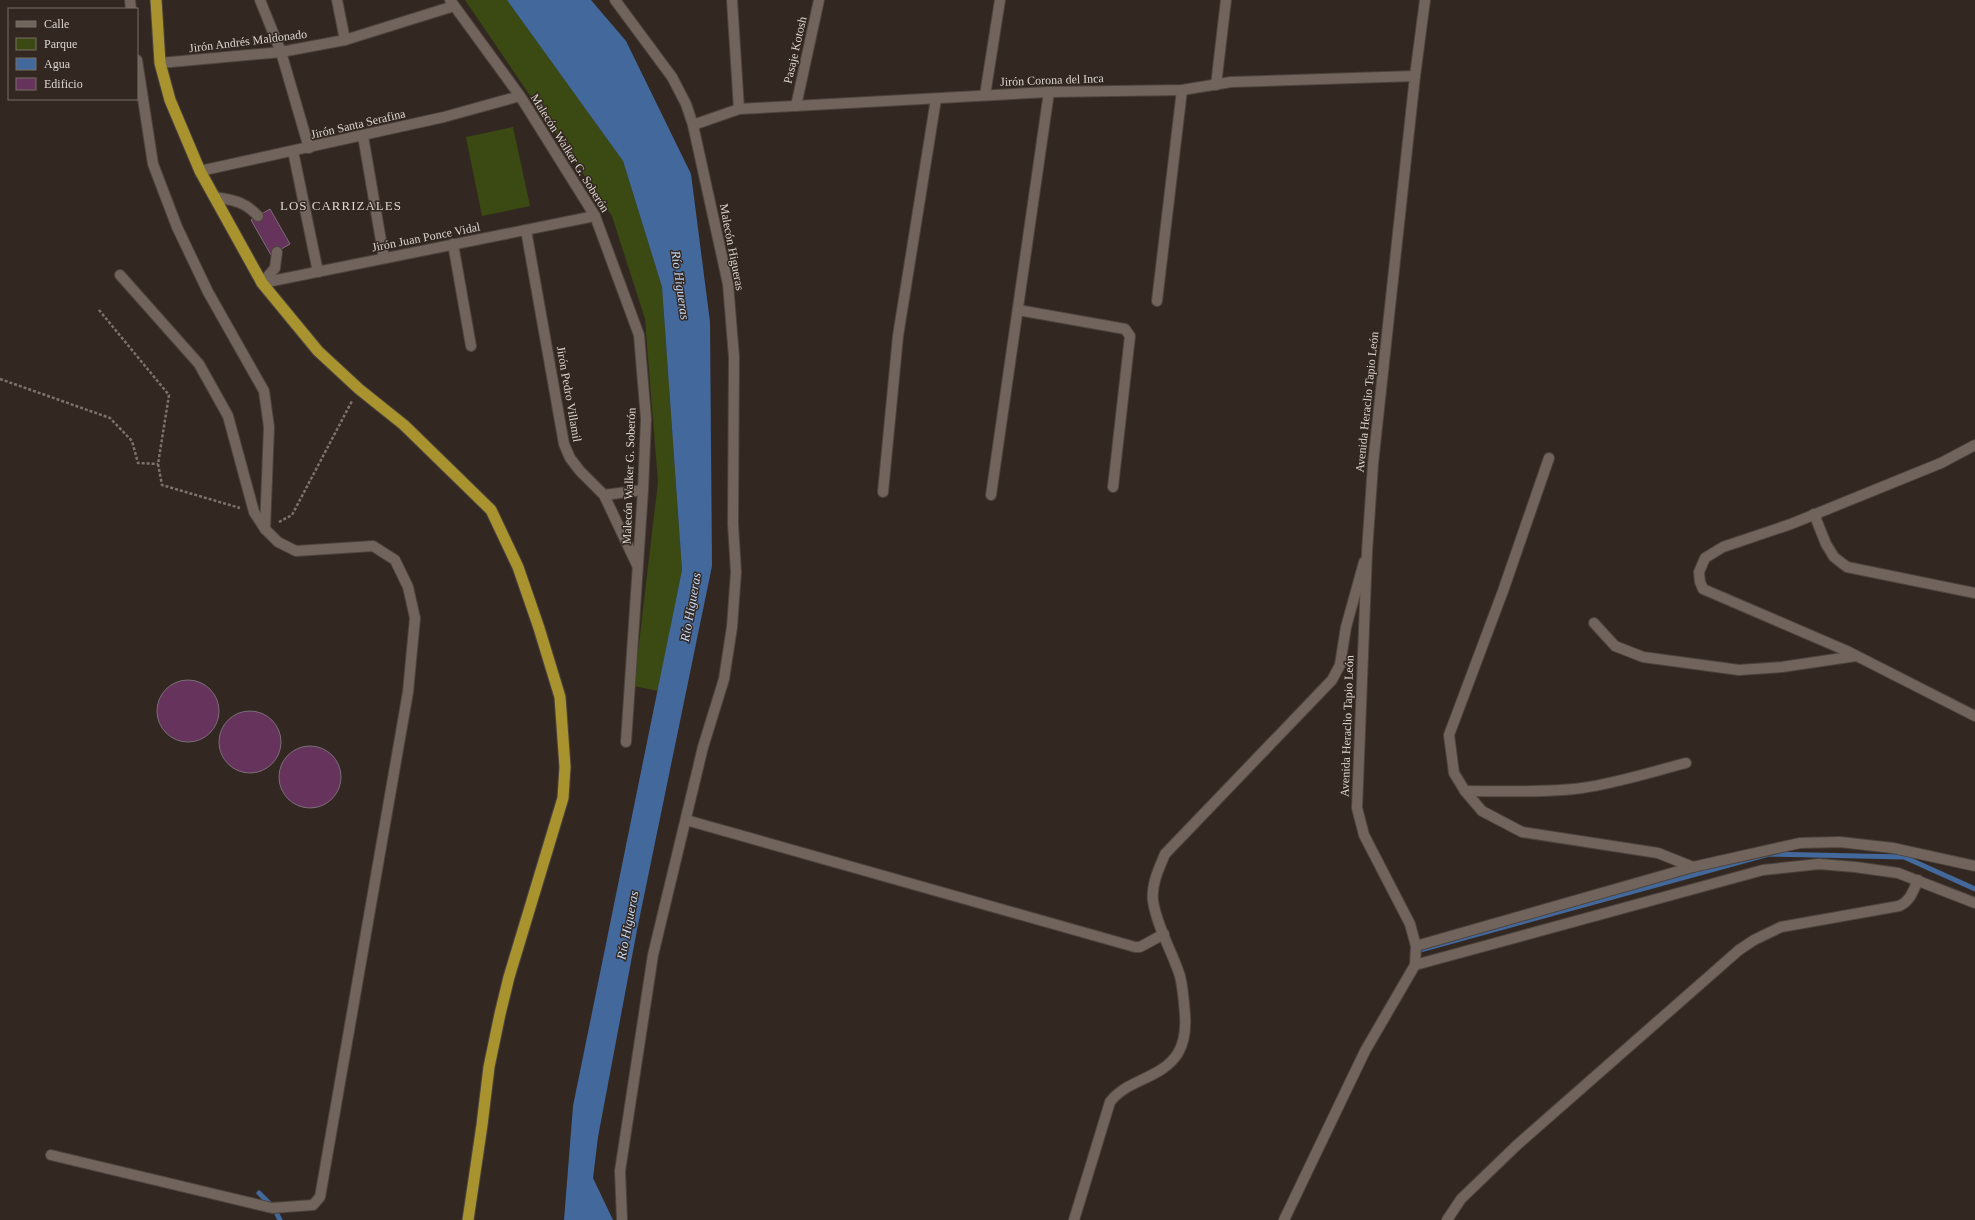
<svg xmlns="http://www.w3.org/2000/svg" width="1975" height="1220" font-family="Georgia,serif">
	<rect width="100%" height="100%" fill="#332821"/>
	<g fill="#3b4a12">
		<polygon points="465,0 507,0 623,161 662,287 682,570 658,691 634,686 658,482 645,319 612,216"/>
		<polygon points="513,127 530,206 482,216 466,137"/>
	</g>
	<polygon fill="#43689c" points="507,0 591,0 626,41 691,174 710,322 712,566 637,930 598,1137 593,1178 613,1220 564,1220 573,1106 682,570 662,287 623,161"/>
	<g fill="none" stroke-linecap="round" stroke-linejoin="round">
		<g stroke="#43689c" stroke-width="5">
			<polyline points="1420,950 1769,854 1904,857 1975,889"/>
			<polyline points="259,1193 274,1208 280,1220"/>
		</g>
	</g>
	<g fill="#66335d" stroke="#7a6e77">
		<polygon points="270,209 290,244 271,255 251,220"/>
		<circle cx="188" cy="711" r="31"/>
		<circle cx="250" cy="742" r="31"/>
		<circle cx="310" cy="777" r="31"/>
	</g>
	<g fill="none" stroke-linecap="round" stroke-linejoin="round">
		<g stroke="#4d443e" stroke-width="12">
			<g id="service">
				<path d="M214,197C233,200 244,201 258,216"/>
				<polyline points="262,283 275,268 277,252"/>
				<polyline points="51,1155 272,1208 313,1205 320,1197 408,692 415,618 408,587 395,560 373,546 296,551 278,542 265,529"/>
			</g>
		</g>
		<g stroke="#4d443e" stroke-width="12">
			<g id="minor">
				<polyline points="130,0 131,9"/>
				<polyline points="260,0 281,52 309,148"/>
				<polyline points="337,0 345,40"/>
				<polyline points="450,0 520,96 595,216 639,335 646,419 643,490 626,742"/>
				<polyline points="615,0 672,77 686,104 693,125 728,284 734,357 733,524 736,572 732,627 724,679 703,747 653,955 620,1171 622,1220"/>
				<polyline points="732,0 739,109"/>
				<polyline points="137,60 153,164 177,227 208,292 264,391 269,427 265,529"/>
				<polyline points="160,63 281,52 345,40 454,6"/>
				<polyline points="1216,85 1226,0"/>
				<polyline points="985,95 1000,0"/>
				<polyline points="796,106 819,0"/>
				<polyline points="693,125 739,109 1049,92 1182,90 1231,82 1415,76"/>
				<polyline points="363,136 384,258"/>
				<polyline points="293,151 318,272"/>
				<polyline points="200,171 444,117 520,96"/>
				<polyline points="526,230 564,444 570,458 580,471 604,495 637,565"/>
				<polyline points="453,244 471,346"/>
				<polyline points="120,275 199,364 228,416 254,512 265,529"/>
				<polyline points="262,283 595,216"/>
				<polyline points="1157,301 1182,90"/>
				<polyline points="1018,310 1125,329 1130,336 1113,487"/>
				<polyline points="1975,445 1941,463 1791,524 1723,547 1705,558 1699,572 1700,582 1703,589 1847,651 1975,716"/>
				<polyline points="1549,458 1503,591 1449,735 1454,773 1465,791 1482,811 1522,832 1658,853 1693,867"/>
				<polyline points="883,492 898,336 936,99"/>
				<polyline points="604,495 643,490"/>
				<polyline points="991,495 1049,92"/>
				<polyline points="1814,514 1826,544 1834,557 1847,567 1975,593"/>
				<polyline points="1594,623 1615,646 1643,657 1739,670 1782,667 1856,656"/>
				<path d="M1465,791C1503,791 1543,793 1582,788C1617,783 1651,772 1686,763"/>
				<polyline points="686,820 1135,947 1140,947 1164,934"/>
				<polyline points="1416,946 1693,867 1800,843 1840,842 1893,848 1975,866"/>
				<polyline points="1415,965 1763,870 1819,864 1855,867 1898,873 1975,903"/>
				<path d="M1074,1220L1110,1102C1127,1079 1162,1079 1178,1053C1185,1041 1186,1029 1185,1015C1184,1002 1183,988 1180,976C1172,951 1157,927 1153,901C1151,885 1159,868 1165,854L1332,680L1340,665L1346,627L1364,562"/>
				<path d="M1447,1220L1461,1199L1517,1145L1739,950L1754,940L1781,927L1899,906C1910,902 1913,891 1918,880"/>
			</g>
		</g>
		<g stroke="#4d443e" stroke-width="12">
			<polyline id="tertiary" points="1284,1220 1365,1051 1415,965 1416,946 1410,924 1364,835 1357,808 1367,552 1373,464 1415,76 1425,0"/>
		</g>
		<g stroke="#4d443e" stroke-width="13">
			<polyline id="trunk" points="156,0 160,63 170,100 200,171 262,283 318,351 359,389 404,425 491,510 518,567 539,628 560,697 565,767 563,798 509,977 500,1014 489,1067 482,1125 468,1220"/>
		</g>
		<g stroke="#7c726c" stroke-width="2.5" stroke-dasharray="3 2" stroke-linecap="butt">
			<polyline points="99,310 169,395 158,464 162,485 240,508"/>
			<polyline points="0,379 110,418 132,441 138,463 158,464"/>
			<polyline points="279,522 292,515 352,401"/>
		</g>
		<use href="#service" stroke="#71645c" stroke-width="10"/>
		<use href="#minor" stroke="#71645c" stroke-width="10"/>
		<use href="#tertiary" stroke="#71645c" stroke-width="10"/>
		<use href="#trunk" stroke="#a8932e" stroke-width="11"/>
	</g>
	<g text-anchor="middle" stroke-width="3" stroke-linejoin="round" paint-order="stroke">
		<g font-size="12" fill="#ddd6d1" stroke="#332821">
			<text transform="translate(248 41) rotate(-7)" y="4">Jirón Andrés Maldonado</text>
			<text transform="translate(795 50) rotate(-77)" y="4">Pasaje Kotosh</text>
			<text transform="translate(1052 80) rotate(-2)" y="4">Jirón Corona del Inca</text>
			<text transform="translate(358 124) rotate(-13)" y="4">Jirón Santa Serafina</text>
			<text transform="translate(570 153) rotate(58)" y="4">Malecón Walker G. Soberón</text>
			<text transform="translate(426 237) rotate(-11)" y="4">Jirón Juan Ponce Vidal</text>
			<text transform="translate(732 247) rotate(79)" y="4">Malecón Higueras</text>
			<text transform="translate(569 394) rotate(80)" y="4">Jirón Pedro Villamil</text>
			<text transform="translate(1367 402) rotate(-84)" y="4">Avenida Heraclio Tapio León</text>
			<text transform="translate(629 476) rotate(-88)" y="4">Malecón Walker G. Soberón</text>
			<text transform="translate(1347 726) rotate(-88)" y="4">Avenida Heraclio Tapio León</text>
		</g>
		<g font-size="13" letter-spacing="1" fill="#ddd6d1" stroke="#332821">
			<text x="341" y="210">LOS CARRIZALES</text>
		</g>
		<g font-size="13" font-style="italic" fill="#c5dbfa" stroke="#332821">
			<text transform="translate(681 285) rotate(82)" y="5">Río Higueras</text>
			<text transform="translate(690 607) rotate(-80)" y="5">Río Higueras</text>
			<text transform="translate(627 925) rotate(-79)" y="5">Río Higueras</text>
		</g>
	</g>
	<rect x="8" y="8" width="130" height="92" fill="#332821" stroke="#776e67"/>
	<rect x="16" y="21" width="20" height="6" fill="#71645c" stroke="#776e67"/>
	<text x="44" y="28" font-size="12" fill="#ddd6d1">Calle</text>
	<rect x="16" y="38" width="20" height="12" fill="#3b4a12" stroke="#776e67"/>
	<text x="44" y="48" font-size="12" fill="#ddd6d1">Parque</text>
	<rect x="16" y="58" width="20" height="12" fill="#43689c" stroke="#776e67"/>
	<text x="44" y="68" font-size="12" fill="#ddd6d1">Agua</text>
	<rect x="16" y="78" width="20" height="12" fill="#66335d" stroke="#776e67"/>
	<text x="44" y="88" font-size="12" fill="#ddd6d1">Edificio</text>
</svg>
